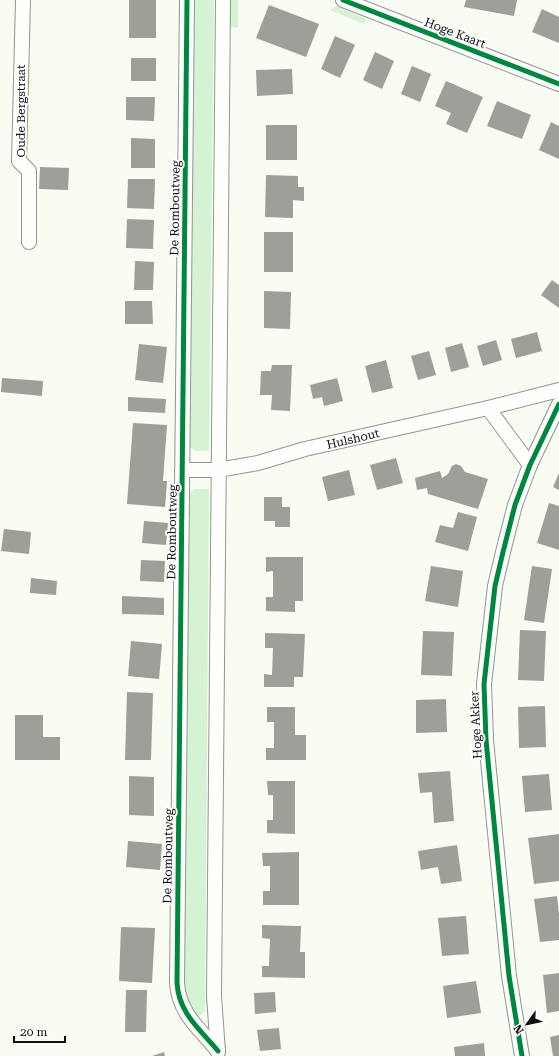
<svg xmlns="http://www.w3.org/2000/svg" width="559" height="1056" font-family="'Roboto Serif',serif">
	<rect width="100%" height="100%" fill="#f8fcf2"/>
	<g fill="#d4f3d3">
		<path d="M192,0H214L209,451C199,451 194,453 188,445Z"/>
		<polygon points="230,0 238,0 238,28 230,27"/>
		<polygon points="336,6 366,19 364,24 330,10"/>
		<polygon points="195,489 209,489 205,1011 200,1016 193,1014 183,992 187,494"/>
	</g>
	<g fill="#9d9f98">
		<rect x="129" y="0" width="27" height="38"/>
		<polygon points="466,0 517,0 514,16 464,7"/>
		<polygon points="269,5 319,24 306,57 256,38"/>
		<polygon points="542,9 559,17 559,43 532,32"/>
		<polygon points="335,36 355,45 340,78 321,69"/>
		<polygon points="375,52 394,61 382,89 363,80"/>
		<rect x="131" y="58" width="25" height="23"/>
		<polygon points="412,66 431,74 420,102 401,94"/>
		<polygon points="292,69 293,94 257,96 256,70"/>
		<polygon points="446,81 483,97 467,133 446,124 451,113 435,106"/>
		<polygon points="126,97 155,97 154,121 126,120"/>
		<polygon points="497,101 531,115 522,139 487,126"/>
		<polygon points="551,122 559,126 559,159 539,150"/>
		<rect x="266" y="125" width="31" height="35"/>
		<polygon points="131,138 155,139 155,168 131,168"/>
		<polygon points="40,167 69,168 68,190 39,189"/>
		<polygon points="266,175 298,176 298,187 304,187 304,201 293,200 293,218 265,217"/>
		<polygon points="128,179 155,179 154,209 127,208"/>
		<polygon points="127,219 154,220 153,249 126,248"/>
		<rect x="264" y="232" width="29" height="40"/>
		<polygon points="135,261 154,262 153,290 134,290"/>
		<polygon points="552,280 559,285 559,308 541,295"/>
		<polygon points="264,291 291,292 290,329 264,328"/>
		<polygon points="125,301 152,301 153,324 125,324"/>
		<polygon points="537,332 542,351 516,358 511,339"/>
		<polygon points="496,340 502,360 483,366 477,346"/>
		<polygon points="462,343 469,367 451,372 445,348"/>
		<polygon points="139,344 167,347 163,383 135,380"/>
		<polygon points="429,351 436,375 418,380 411,356"/>
		<polygon points="386,360 393,388 372,393 365,366"/>
		<polygon points="272,365 292,365 290,411 271,410 272,395 260,395 261,371 271,371"/>
		<polygon points="2,378 43,381 42,396 1,392"/>
		<polygon points="337,378 343,401 324,406 322,397 313,399 310,385"/>
		<polygon points="128,397 166,399 165,413 128,411"/>
		<polygon points="133,423 167,425 163,481 167,481 165,507 127,504"/>
		<polygon points="396,458 403,483 377,490 370,465"/>
		<polygon points="456,464 461,466 465,472 488,479 478,509 428,494 427,488 417,490 415,478 440,471 442,478 448,474 452,466"/>
		<polygon points="349,470 355,495 328,501 322,477"/>
		<polygon points="559,473 559,490 553,487"/>
		<polygon points="264,497 282,497 282,507 290,507 290,527 275,527 275,521 264,521"/>
		<polygon points="549,503 559,506 559,550 537,543"/>
		<polygon points="458,512 477,517 468,551 435,542 440,525 453,528"/>
		<polygon points="144,521 168,523 166,545 142,543"/>
		<polygon points="4,529 31,532 29,554 1,551"/>
		<polygon points="266,557 303,557 303,601 295,601 295,612 266,611 266,597 273,597 273,571 266,572"/>
		<polygon points="141,560 165,561 164,582 140,581"/>
		<polygon points="431,566 463,571 458,607 425,601"/>
		<polygon points="532,566 552,569 544,623 524,620"/>
		<polygon points="31,578 57,581 56,595 30,593"/>
		<polygon points="122,596 164,598 164,615 122,614"/>
		<polygon points="520,630 546,631 544,681 518,680"/>
		<polygon points="423,631 454,632 452,676 421,675"/>
		<polygon points="265,633 305,634 303,677 294,677 294,687 264,687 264,674 272,675 273,648 265,648"/>
		<polygon points="131,641 162,644 159,679 128,676"/>
		<polygon points="127,692 153,693 151,760 125,760"/>
		<polygon points="446,699 447,732 416,733 416,700"/>
		<polygon points="545,706 546,747 519,748 518,707"/>
		<polygon points="267,707 295,707 295,735 306,735 306,760 266,760 266,748 274,748 274,722 267,722"/>
		<polygon points="15,715 43,715 43,737 60,737 60,760 15,760"/>
		<polygon points="450,771 454,821 434,823 432,792 420,793 418,773"/>
		<polygon points="549,774 552,810 525,812 522,776"/>
		<polygon points="129,776 154,777 154,816 129,815"/>
		<polygon points="267,781 295,781 295,834 267,833 267,820 273,820 273,795 268,795"/>
		<polygon points="559,834 559,881 534,884 528,838"/>
		<polygon points="128,841 162,844 160,870 126,867"/>
		<polygon points="457,845 462,881 441,884 438,867 421,870 418,851"/>
		<polygon points="299,852 299,905 263,905 263,891 270,891 270,866 263,866 262,853"/>
		<polygon points="557,896 559,914 559,940 540,942 534,899"/>
		<polygon points="466,916 469,954 442,956 438,918"/>
		<polygon points="262,925 301,926 300,952 305,952 305,978 262,977 262,966 269,966 270,939 262,938"/>
		<polygon points="121,927 155,928 152,983 119,981"/>
		<polygon points="559,973 559,1011 547,1013 543,975"/>
		<polygon points="476,981 481,1013 447,1018 443,986"/>
		<polygon points="126,990 147,990 146,1032 125,1032"/>
		<polygon points="275,992 276,1012 255,1014 254,993"/>
		<polygon points="279,1028 281,1049 260,1051 257,1030"/>
		<polygon points="559,1035 559,1056 553,1056 550,1037"/>
		<polygon points="484,1043 485,1056 455,1056 454,1047"/>
		<polygon points="164,1052 165,1056 152,1056"/>
	</g>
	<g fill="none" stroke-linecap="round" stroke-linejoin="round">
		<g stroke="#939591" stroke-width="16">
			<g id="street">
				<polyline points="23,0 19,161 29,171 29,242"/>
				<path d="M187,0L177,983C179,1014 200,1029 218,1051"/>
				<polyline points="343,0 559,84"/>
				<polyline points="488,408 530,465"/>
				<polyline points="182,470 218,470 258,463 305,449 488,408 559,390"/>
				<polyline points="218,1052 214,996 223,0"/>
				<polyline points="522,1056 509,976 486,740 484,684 495,586 503,552 515,505 530,465 559,404"/>
			</g>
		</g>
		<use href="#street" stroke="#fefffd" stroke-width="14"/>
		<g stroke="#fff" stroke-width="8">
			<g id="cycleway">
				<path d="M187,0L177,983C179,1014 200,1029 218,1051"/>
				<polyline points="343,0 559,84"/>
				<polyline points="522,1056 509,976 486,740 484,684 495,586 503,552 515,505 530,465 559,404"/>
			</g>
		</g>
		<use href="#cycleway" stroke="#00873e" stroke-width="5"/>
	</g>
	<g text-anchor="middle" stroke-width="4" stroke-linejoin="round" paint-order="stroke">
		<g font-size="12" fill="#0e0e0e" stroke="#fff">
			<text transform="translate(455 33) rotate(21)" y="4">Hoge Kaart</text>
			<text transform="translate(21 111) rotate(-90)" y="4">Oude Bergstraat</text>
			<text transform="translate(175 208) rotate(-89)" y="4">De Romboutweg</text>
			<text transform="translate(353 439) rotate(-13)" y="4">Hulshout</text>
			<text transform="translate(172 532) rotate(-89)" y="4">De Romboutweg</text>
			<text transform="translate(476 725) rotate(-93)" y="4">Hoge Akker</text>
			<text transform="translate(168 856) rotate(-89)" y="4">De Romboutweg</text>
		</g>
	</g>
	<g transform="translate(527 1024) rotate(237)" stroke="#ffffff" stroke-width="3" paint-order="stroke">
	<path d="M0-3L7 15L0 10L-7 15Z" fill="#0e0e0e"/>
	<text y="-6" font-size="11" font-weight="bold" text-anchor="middle" fill="#0e0e0e">N</text>
	</g>
	<path d="M14 1036v6h51v-6" fill="none" stroke="#0e0e0e" stroke-width="2"/>
	<text x="20" y="1036" font-size="12" fill="#0e0e0e" stroke="#ffffff" stroke-width="3" paint-order="stroke">20 m</text>
</svg>
